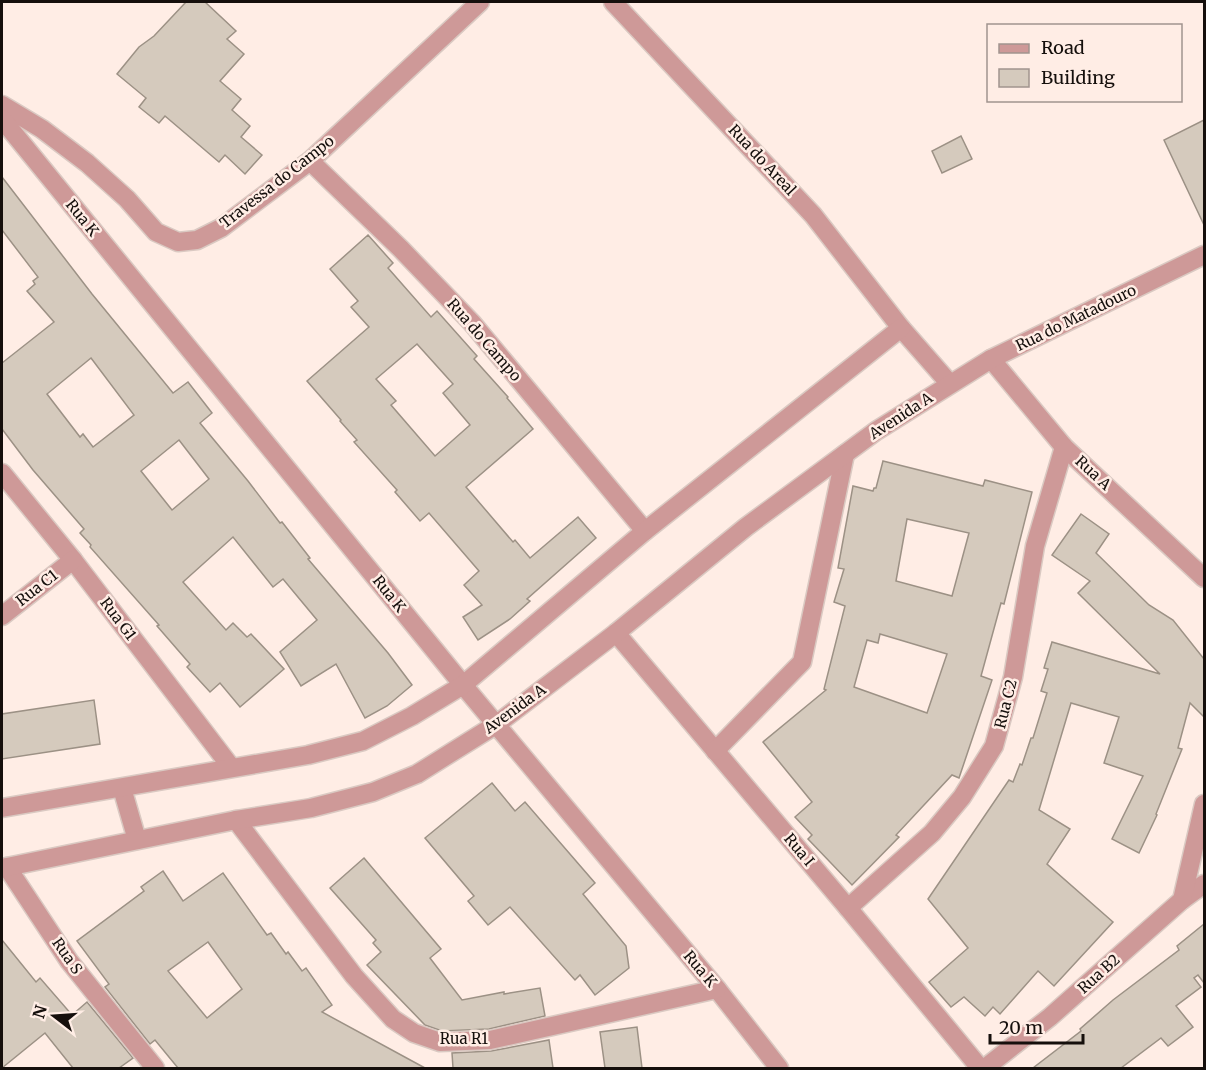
<svg xmlns="http://www.w3.org/2000/svg" width="1206" height="1070" font-family="Merriweather,serif">
	<rect width="100%" height="100%" fill="#ffede5"/>
	<g fill="#d5cabd" stroke="#9c9185" stroke-width="1.5" fill-rule="evenodd">
		<polygon points="186,2 205,2 236,31 227,39 244,54 220,81 241,99 232,110 250,126 241,137 262,155 245,174 225,155 219,162 165,116 159,123 139,107 146,98 117,74 139,47 154,36"/>
		<polygon points="1204,120 1204,225 1164,140"/>
		<polygon points="961,136 972,159 942,173 932,151"/>
		<path d="M2,177L92,294L173,393L188,382L212,413L200,423L248,481L280,523L282,522L310,558L308,559L388,653L412,685L387,706L365,718L336,664L301,686L280,652L317,620L283,579L273,587L233,537L183,582L226,630L233,623L247,637L251,634L284,669L240,707L220,683L210,692L187,667L190,664L157,626L159,625L90,547L91,545L80,533L84,529L33,470L2,429V363L54,322L27,291L35,284L33,281L38,277L2,230ZM91,358L134,415L93,447L83,434L80,437L47,394ZM179,440L209,479L172,510L141,471Z"/>
		<path d="M368,235L393,263L388,268L431,317L437,311L477,356L474,359L508,397L507,398L533,429L466,487L513,542L515,540L530,558L578,517L596,538L527,599L530,601L510,619L478,640L463,617L482,605L464,585L479,571L429,513L420,521L395,492L397,490L354,442L357,440L340,421L341,420L307,381L369,327L351,307L358,301L330,269ZM417,344L453,384L443,393L470,425L435,456L391,405L396,401L376,379Z"/>
		<path d="M883,461L983,486L985,480L1032,492L1004,604L1001,603L981,676L992,680L959,778L952,775L896,835L899,837L852,885L808,839L812,835L795,817L812,802L763,742L826,690L824,689L845,606L834,602L844,569L838,568L853,486L873,491L874,488H876ZM907,519L969,533L952,596L896,581ZM880,634L947,654L927,713L854,687L867,640L878,643Z"/>
		<polygon points="1081,514 1109,534 1096,553 1149,605 1173,620 1204,659 1204,717 1190,703 1178,748 1182,749 1156,814 1157,815 1139,853 1112,839 1143,776 1104,763 1119,717 1071,703 1039,810 1070,829 1047,864 1113,922 1054,986 1038,971 1000,1014 993,1007 985,1016 964,997 951,1007 929,982 968,948 928,899 1009,780 1013,782 1020,764 1022,765 1031,738 1033,738 1047,693 1041,691 1048,669 1044,668 1052,642 1160,674 1078,593 1090,581 1052,555"/>
		<polygon points="94,700 100,744 2,759 2,714"/>
		<polygon points="492,783 515,811 525,802 595,883 583,894 626,946 629,968 595,995 580,975 575,980 510,907 488,925 468,901 474,896 425,838"/>
		<polygon points="364,858 441,949 430,958 462,1000 504,992 504,994 540,988 545,1016 489,1029 442,1031 425,1025 367,965 381,952 373,943 376,940 330,888"/>
		<path d="M163,871L183,901L223,873L267,935L271,933L286,954L288,952L302,971L306,968L332,1005L322,1012L425,1068H178L155,1040L150,1044L105,987L109,984L77,941L144,891L141,887ZM208,942L242,989L207,1018L168,971Z"/>
		<polygon points="1204,924 1204,983 1198,975 1194,978 1201,987 1176,1006 1193,1027 1168,1046 1161,1038 1121,1068 1033,1068 1081,1031 1080,1029 1113,1000 1179,950 1177,946"/>
		<polygon points="2,940 36,982 40,978 72,1015 87,1002 133,1058 119,1068 73,1068 45,1033 2,1068"/>
		<polygon points="637,1027 642,1068 605,1068 600,1032"/>
		<polygon points="549,1040 553,1068 453,1068 452,1053 491,1051"/>
	</g>
	<g fill="none" stroke-linecap="round" stroke-linejoin="round">
		<g stroke="#dac9c2" stroke-width="21">
			<g id="minor">
				<polyline points="613,2 813,215 901,328 950,384"/>
				<polyline points="2,105 42,129 87,163 127,199 156,232 178,242 197,240 221,228 310,161 480,2"/>
				<polyline points="2,119 463,685 717,989 779,1068"/>
				<polyline points="310,161 401,249 472,323 645,531"/>
				<polyline points="991,359 1064,447 1204,578"/>
				<polyline points="2,473 73,560 231,767"/>
				<polyline points="2,616 73,560"/>
				<polyline points="616,633 848,908 980,1068"/>
				<polyline points="715,751 802,662 845,454"/>
				<polyline points="122,788 137,840"/>
				<polyline points="2,808 308,755 363,741 412,716 463,685 645,531 901,328"/>
				<polyline points="236,820 354,976 393,1019 414,1033 440,1042 490,1040 717,989"/>
				<polyline points="7,867 69,961 155,1068"/>
				<polyline points="2,868 236,820 311,808 373,792 417,774 497,724 616,633 746,527 876,431 991,359 1204,255"/>
				<polyline points="1182,900 1204,884"/>
				<polyline points="848,908 932,833 962,797 994,746 1013,677 1035,546 1064,447"/>
				<polyline points="985,1068 1050,1017 1182,900 1204,804"/>
			</g>
		</g>
		<use href="#minor" stroke="#ce9998" stroke-width="18"/>
	</g>
	<g text-anchor="middle" stroke-width="5" stroke-linejoin="round" paint-order="stroke">
		<g font-size="15" fill="#150f0c" stroke="#ffede5">
			<text transform="translate(762 160) rotate(47)" y="5">Rua do Areal</text>
			<text transform="translate(277 182) rotate(-38)" y="5">Travessa do Campo</text>
			<text transform="translate(82 218) rotate(51)" y="5">Rua K</text>
			<text transform="translate(1076 318) rotate(-26)" y="5">Rua do Matadouro</text>
			<text transform="translate(484 340) rotate(49)" y="5">Rua do Campo</text>
			<text transform="translate(901 416) rotate(-33)" y="5">Avenida A</text>
			<text transform="translate(1093 473) rotate(43)" y="5">Rua A</text>
			<text transform="translate(37 588) rotate(-38)" y="5">Rua C1</text>
			<text transform="translate(389 594) rotate(51)" y="5">Rua K</text>
			<text transform="translate(118 619) rotate(53)" y="5">Rua G1</text>
			<text transform="translate(1006 704) rotate(-76)" y="5">Rua C2</text>
			<text transform="translate(515 709) rotate(-36)" y="5">Avenida A</text>
			<text transform="translate(799 850) rotate(50)" y="5">Rua I</text>
			<text transform="translate(67 956) rotate(55)" y="5">Rua S</text>
			<text transform="translate(700 969) rotate(50)" y="5">Rua K</text>
			<text transform="translate(1099 974) rotate(-42)" y="5">Rua B2</text>
			<text x="464" y="1044">Rua R1</text>
		</g>
	</g>
	<rect width="1206" height="1070" fill="none" stroke="#150f0c" stroke-width="6"/>
	<rect x="987" y="24" width="195" height="78" fill="#ffede5" stroke="#a1948e" stroke-width="1.5"/>
	<rect x="999" y="44" width="30" height="9" fill="#ce9998" stroke="#a1948e" stroke-width="1.5"/>
	<text x="1041" y="54" font-size="18" fill="#150f0c">Road</text>
	<rect x="999" y="69" width="30" height="18" fill="#d5cabd" stroke="#a1948e" stroke-width="1.5"/>
	<text x="1041" y="84" font-size="18" fill="#150f0c">Building</text>
	<g transform="translate(54 1016) rotate(287)" stroke="#ffede5" stroke-width="4.5" paint-order="stroke">
	<path d="M0-4.5L10 22L0 15L-10 22Z" fill="#150f0c"/>
	<text y="-9" font-size="16" font-weight="bold" text-anchor="middle" fill="#150f0c">N</text>
	</g>
	<path d="M990 1034v9h93v-9" fill="none" stroke="#150f0c" stroke-width="3"/>
	<text x="999" y="1034" font-size="18" fill="#150f0c" stroke="#ffede5" stroke-width="4.5" paint-order="stroke">20 m</text>
</svg>
